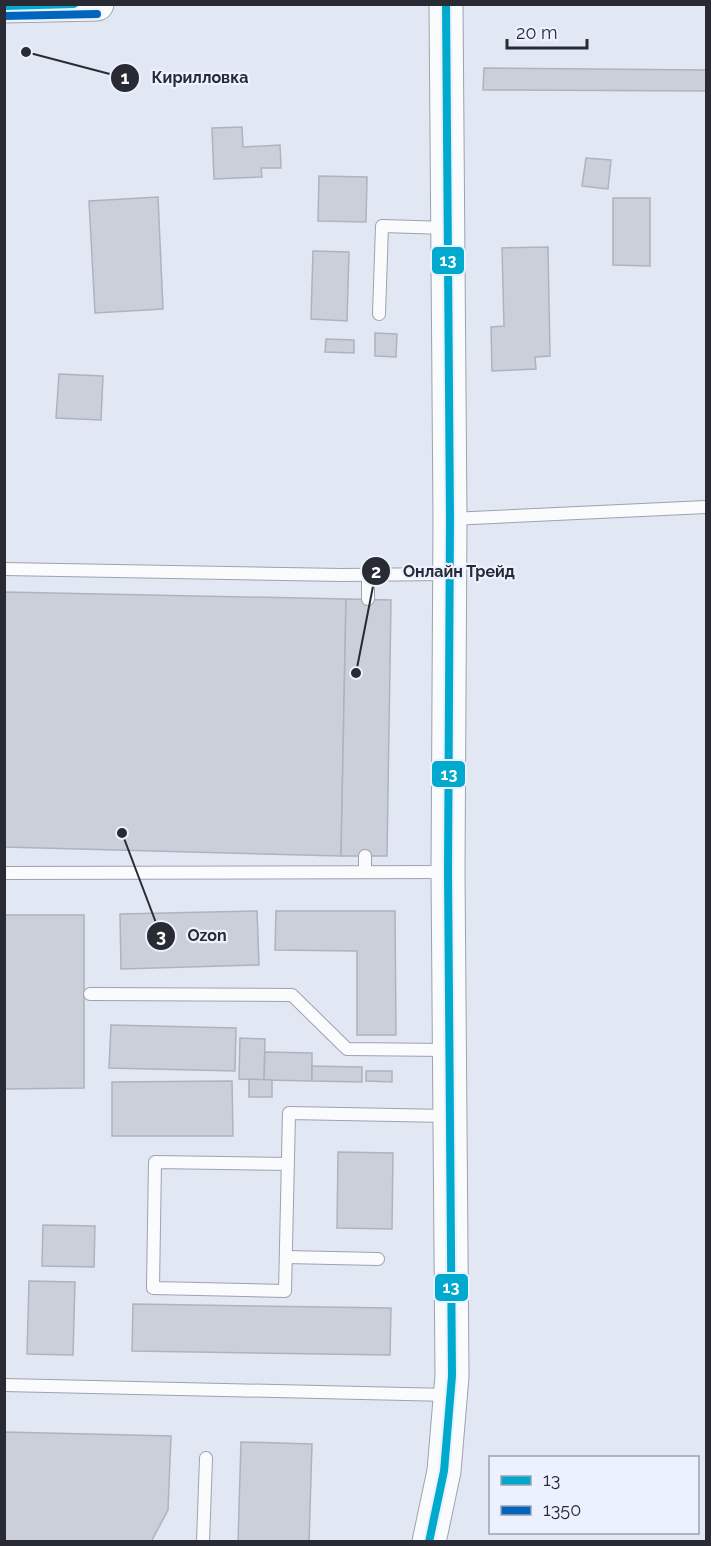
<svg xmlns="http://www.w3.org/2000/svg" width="711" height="1546" font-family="Raleway,sans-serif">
	<rect width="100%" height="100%" fill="#e1e7f3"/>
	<g fill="#cbcfd9" stroke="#afb3bd" stroke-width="1.5">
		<polygon points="484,68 706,70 706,91 483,90"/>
		<polygon points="242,127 243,147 280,145 281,168 261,168 262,177 214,179 212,128"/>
		<polygon points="586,158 611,160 608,189 582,186"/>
		<polygon points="319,176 367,177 366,222 318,221"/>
		<polygon points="158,197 163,309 95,313 89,201"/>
		<polygon points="613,198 650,198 650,266 613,265"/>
		<polygon points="548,247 550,356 535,357 536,369 492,371 491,327 504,326 502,248"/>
		<polygon points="313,251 349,252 347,321 311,319"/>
		<polygon points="375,333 397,334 396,357 375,356"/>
		<polygon points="326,339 354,340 354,353 325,352"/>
		<polygon points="59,374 103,376 101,420 56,418"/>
		<polygon points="4,592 346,599 341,856 4,847"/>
		<polygon points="346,599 391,600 387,856 341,856"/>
		<polygon points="257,911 259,965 121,969 120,914"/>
		<polygon points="276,911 395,911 396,1035 357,1035 357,951 275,950"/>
		<polygon points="4,915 84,915 84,1088 4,1089"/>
		<polygon points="111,1025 236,1028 235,1071 109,1068"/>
		<polygon points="240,1038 265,1039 264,1080 239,1079"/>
		<polygon points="265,1052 312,1053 312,1081 264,1080"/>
		<polygon points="312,1066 362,1067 362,1082 312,1081"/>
		<polygon points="366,1071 392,1071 392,1082 366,1081"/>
		<polygon points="249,1079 272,1080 272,1097 249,1097"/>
		<polygon points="232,1081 233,1136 112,1136 112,1082"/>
		<polygon points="338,1152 393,1153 392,1229 337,1228"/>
		<polygon points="43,1225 95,1226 94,1267 42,1266"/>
		<polygon points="29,1281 75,1282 73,1355 27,1354"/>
		<polygon points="133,1304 391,1308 390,1355 132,1351"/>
		<polygon points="4,1432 171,1436 168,1510 151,1542 4,1542"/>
		<polygon points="241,1442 312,1444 309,1542 238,1542"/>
	</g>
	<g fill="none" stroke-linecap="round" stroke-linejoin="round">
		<g stroke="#9ea2ac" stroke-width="14">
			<g id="lane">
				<polyline points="379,314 382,226 447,228"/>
				<polyline points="450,519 706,507"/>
				<polyline points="4,569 342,575 448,574"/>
				<polyline points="368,599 368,575"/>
				<polyline points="365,872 365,856"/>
				<polyline points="4,873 447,872"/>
				<polyline points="90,994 292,995 347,1049 448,1050"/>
				<polyline points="288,1164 155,1162 153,1288 285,1291 289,1113 447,1116"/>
				<polyline points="286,1257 378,1259"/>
				<polyline points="4,1385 449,1395"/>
				<polyline points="203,1542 206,1458"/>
			</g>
		</g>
		<g stroke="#9ea2ac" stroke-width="35">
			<polyline id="secondary" points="429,1542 444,1471 452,1376 448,872 450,519 446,4"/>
		</g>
		<g stroke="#9ea2ac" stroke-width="35">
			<polyline id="highway" points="4,6 97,4"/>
		</g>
		<use href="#lane" stroke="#fafbfd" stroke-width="12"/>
		<use href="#secondary" stroke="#fafbfd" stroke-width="33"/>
		<use href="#highway" stroke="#fafbfd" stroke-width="33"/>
		<g stroke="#ebf1fe" stroke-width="12">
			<g id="bus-1">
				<polyline points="4,6 74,4"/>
				<polyline points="429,1542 444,1471 452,1376 448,872 450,519 446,4"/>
			</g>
		</g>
		<g stroke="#ebf1fe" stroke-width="12">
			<polyline id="bus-2" points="4,16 97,14"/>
		</g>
		<use href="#bus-1" stroke="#00a9ce" stroke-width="8"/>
		<use href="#bus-2" stroke="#0065bd" stroke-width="8"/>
	</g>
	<path fill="none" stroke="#282b33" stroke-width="2" d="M26 52L125 78M356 673L376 571M122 833L161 936"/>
	<g fill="#282b33" stroke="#ebf1fe" stroke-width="2">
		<circle cx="26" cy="52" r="6"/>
		<circle cx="356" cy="673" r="6"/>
		<circle cx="122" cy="833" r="6"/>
		<circle cx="125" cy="78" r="15"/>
		<circle cx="376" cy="571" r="15"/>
		<circle cx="161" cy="936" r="15"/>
	</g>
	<g font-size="18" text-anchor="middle" font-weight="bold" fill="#fff">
		<text x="125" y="84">1</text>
		<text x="376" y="578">2</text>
		<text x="161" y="942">3</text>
	</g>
	<g font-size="16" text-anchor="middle" font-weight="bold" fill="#282b33" stroke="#ebf1fe" stroke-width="4.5" stroke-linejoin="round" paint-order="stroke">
		<text x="200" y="83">Кирилловка</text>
		<text x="459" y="577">Онлайн Трейд</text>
		<text x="207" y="941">Ozon</text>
	</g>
	<g stroke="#ebf1fe" stroke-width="2">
		<rect x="431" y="246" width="34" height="29" rx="6" fill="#00a9ce"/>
		<rect x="431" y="760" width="35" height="28" rx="6" fill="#00a9ce"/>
		<rect x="434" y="1273" width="35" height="29" rx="6" fill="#00a9ce"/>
	</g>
	<g font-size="16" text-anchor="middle" font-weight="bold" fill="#fff">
		<text x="448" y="266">13</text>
		<text x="449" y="780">13</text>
		<text x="451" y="1293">13</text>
	</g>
	<rect width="711" height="1546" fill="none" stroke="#282b33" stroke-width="12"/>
	<rect x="489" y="1456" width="210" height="78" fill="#ebf1fe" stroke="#9da2ad" stroke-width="1.5"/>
	<rect x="501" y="1476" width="30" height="9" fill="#00a9ce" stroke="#9da2ad" stroke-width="1.5"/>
	<text x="543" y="1486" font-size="18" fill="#282b33">13</text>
	<rect x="501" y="1506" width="30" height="9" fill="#0065bd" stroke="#9da2ad" stroke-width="1.5"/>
	<text x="543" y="1516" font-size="18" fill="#282b33">1350</text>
	<path d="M507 39v9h80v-9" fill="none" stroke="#282b33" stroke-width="3"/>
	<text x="516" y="39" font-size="18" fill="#282b33" stroke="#ebf1fe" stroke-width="4.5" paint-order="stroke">20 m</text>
</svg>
